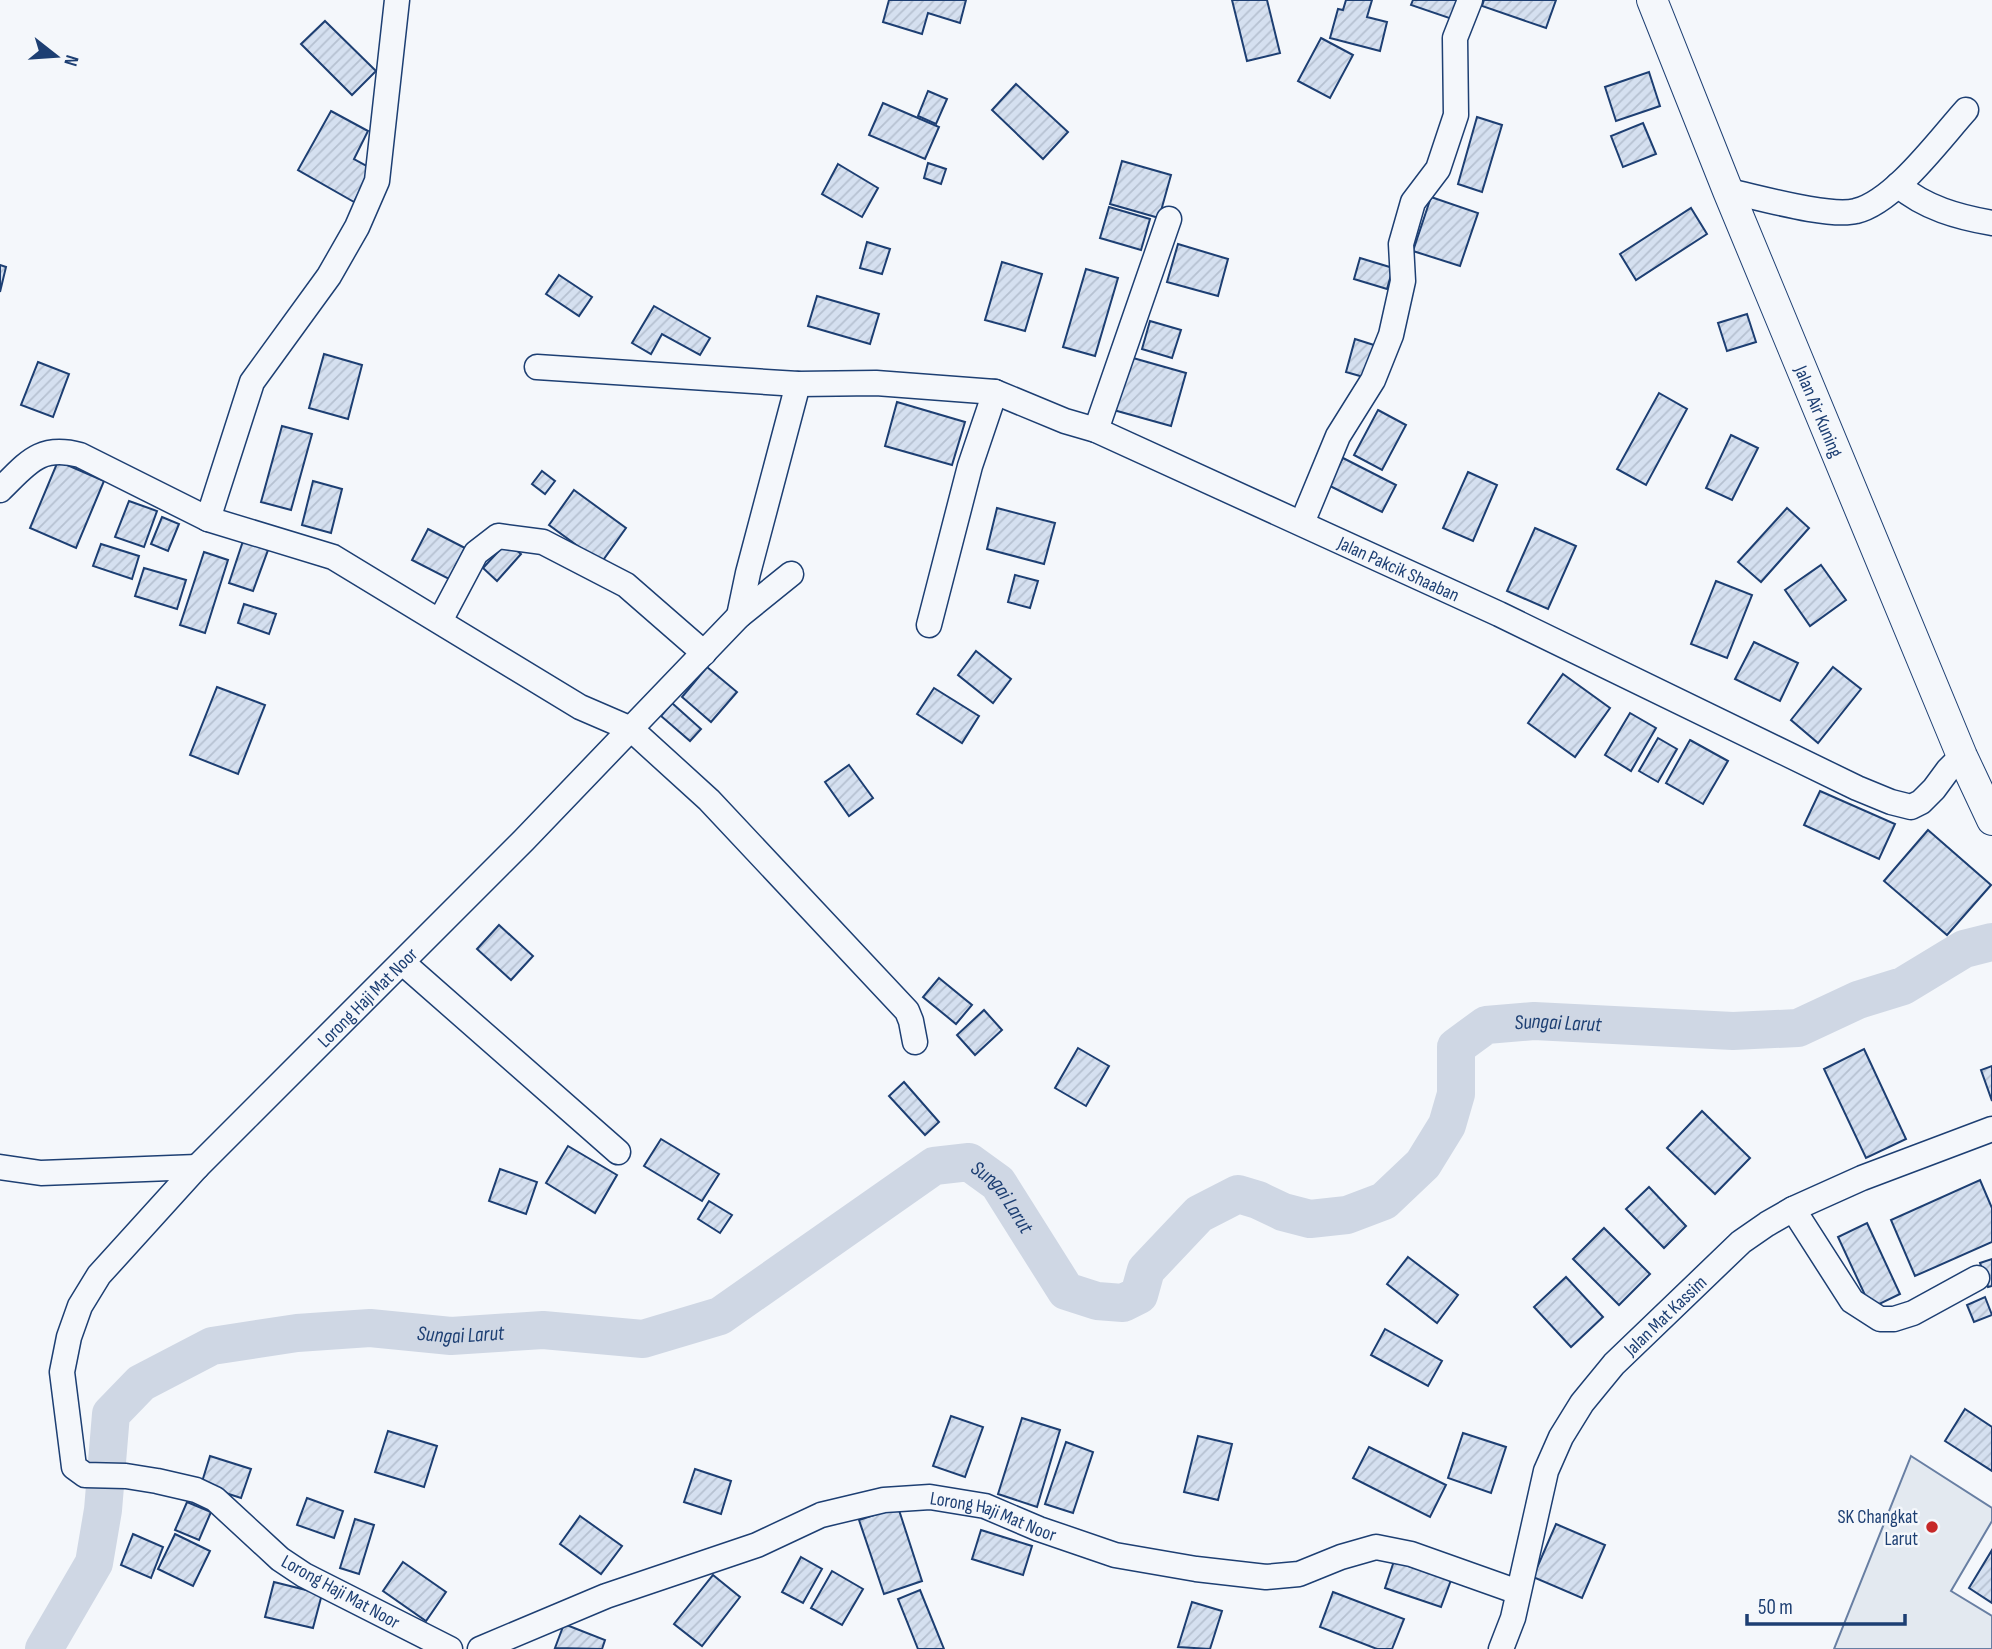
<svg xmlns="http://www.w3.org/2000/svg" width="1992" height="1649" font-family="'Sofia Sans Condensed',sans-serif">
	<defs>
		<pattern id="building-hatch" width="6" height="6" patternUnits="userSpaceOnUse" patternTransform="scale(1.75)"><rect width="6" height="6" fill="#d5e0f0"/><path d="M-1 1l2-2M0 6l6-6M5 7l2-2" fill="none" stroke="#b6c1d1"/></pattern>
	</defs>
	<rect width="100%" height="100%" fill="#f4f7fb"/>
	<polygon fill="#e3e9f0" stroke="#687fa3" stroke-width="2" points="1911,1456 1992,1508 1992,1521 1951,1591 1992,1616 1992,1649 1834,1649"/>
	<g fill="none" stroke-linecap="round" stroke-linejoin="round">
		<path stroke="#cfd7e4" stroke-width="38" id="s1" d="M44,1649L94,1563L103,1510L111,1414L141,1383L212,1346L297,1333L370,1328L451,1336L543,1330L643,1339L720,1316L934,1166L969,1162L998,1183L1066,1291L1097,1301L1123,1303L1139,1295L1146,1270L1199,1214L1238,1194L1258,1200L1283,1212L1310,1219L1347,1215L1384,1201L1423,1164L1447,1125L1456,1094V1047L1486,1025L1534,1021L1733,1031L1798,1028L1858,1000L1903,986L1964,949L1992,942"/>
	</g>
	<g fill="url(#building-hatch)" stroke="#1d3f73" stroke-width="2">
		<polygon points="889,0 966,0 960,23 928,13 922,34 883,22"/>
		<polygon points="1232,0 1267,0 1280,53 1247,61"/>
		<polygon points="1346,0 1372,0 1367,17 1387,22 1380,51 1330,38 1338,9 1343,10"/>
		<polygon points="1413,0 1458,0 1455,20 1411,5"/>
		<polygon points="1484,0 1556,0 1546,28 1482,6"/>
		<polygon points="325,21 376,71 352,95 301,44"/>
		<polygon points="1321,38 1353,55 1330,98 1298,81"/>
		<polygon points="1649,72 1660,106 1616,121 1605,87"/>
		<polygon points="1016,84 1068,132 1043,159 992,110"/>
		<polygon points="928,91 947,99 936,124 918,116"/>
		<polygon points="883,103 939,127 925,159 869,135"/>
		<polygon points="331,111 368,131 354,159 372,169 354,202 298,170"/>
		<polygon points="1477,117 1502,125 1482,192 1458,184"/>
		<polygon points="1643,123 1656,154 1623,167 1611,136"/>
		<polygon points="1122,161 1171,175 1159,218 1110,204"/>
		<polygon points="928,163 946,169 941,184 924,178"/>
		<polygon points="838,164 878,188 862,217 822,194"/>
		<polygon points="1431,197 1478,213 1460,266 1413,251"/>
		<polygon points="1109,207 1150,219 1141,250 1100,238"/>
		<polygon points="1691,208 1707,234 1636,280 1620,254"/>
		<polygon points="867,242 890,249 882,274 860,268"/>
		<polygon points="1178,244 1228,259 1218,296 1167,282"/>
		<polygon points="1360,258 1393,268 1387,289 1354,279"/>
		<polygon points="1002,262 1042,274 1025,331 985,320"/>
		<polygon points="0,265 6,267 0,292"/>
		<polygon points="1086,269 1118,278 1095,356 1063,347"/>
		<polygon points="559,275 592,297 579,316 546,294"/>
		<polygon points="817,296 879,314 870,344 808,326"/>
		<polygon points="654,306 710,338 700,355 662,334 651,354 632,343"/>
		<polygon points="1747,314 1756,342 1727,351 1718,323"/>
		<polygon points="1150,321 1181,330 1172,358 1142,349"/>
		<polygon points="1355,339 1377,346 1367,378 1346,372"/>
		<polygon points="324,354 362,365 348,419 309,408"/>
		<polygon points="1126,356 1186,373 1171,426 1110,409"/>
		<polygon points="38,362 69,374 53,417 21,405"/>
		<polygon points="1659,393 1687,409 1646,485 1617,469"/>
		<polygon points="897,402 965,422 952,465 885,446"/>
		<polygon points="1378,410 1406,425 1382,470 1354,455"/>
		<polygon points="282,426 312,434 291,510 261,502"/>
		<polygon points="1731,435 1758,448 1732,500 1706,488"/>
		<polygon points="1343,458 1396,485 1382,512 1328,485"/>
		<polygon points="58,461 104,481 76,548 30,528"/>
		<polygon points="542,471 555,481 545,494 532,484"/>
		<polygon points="1468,472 1497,485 1473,541 1443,528"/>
		<polygon points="313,481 342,489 331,533 302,525"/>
		<polygon points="574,490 626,528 601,563 549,525"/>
		<polygon points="129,501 157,511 144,547 115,537"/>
		<polygon points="997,508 1055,523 1044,564 987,549"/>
		<polygon points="1787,508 1809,528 1761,582 1738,562"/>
		<polygon points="162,517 179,524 168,551 151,544"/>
		<polygon points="1535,528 1576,546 1548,609 1507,591"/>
		<polygon points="428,529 465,548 449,579 412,560"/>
		<polygon points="243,541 268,550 253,591 229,583"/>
		<polygon points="507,542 521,554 497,581 483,568"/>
		<polygon points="101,544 139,556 132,579 93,566"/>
		<polygon points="204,552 228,560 205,633 180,625"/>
		<polygon points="1821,565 1846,600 1810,626 1785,590"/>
		<polygon points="144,568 186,580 177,609 135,596"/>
		<polygon points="1015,575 1038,581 1030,608 1008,602"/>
		<polygon points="1716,581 1752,595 1727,658 1691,644"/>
		<polygon points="244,604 276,614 269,634 238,623"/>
		<polygon points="1754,642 1798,663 1780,701 1735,679"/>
		<polygon points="976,651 1011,679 993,703 958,675"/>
		<polygon points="707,667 737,692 711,722 682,697"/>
		<polygon points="1833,667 1861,689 1818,743 1791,720"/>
		<polygon points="1563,674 1610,708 1575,757 1528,723"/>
		<polygon points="217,687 265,705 238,774 190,755"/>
		<polygon points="934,688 979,716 962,743 917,714"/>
		<polygon points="672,703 701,729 690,741 661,716"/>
		<polygon points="1630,713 1656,728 1631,771 1605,755"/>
		<polygon points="1658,738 1677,749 1658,782 1639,771"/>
		<polygon points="1690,740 1728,761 1703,804 1666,783"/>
		<polygon points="849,765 873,798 849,816 825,782"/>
		<polygon points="1820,791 1895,824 1879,859 1804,825"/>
		<polygon points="1928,830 1991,885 1947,935 1884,881"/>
		<polygon points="499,925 533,956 511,980 477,949"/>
		<polygon points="939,978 972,1005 956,1024 923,997"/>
		<polygon points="984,1010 1002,1030 975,1055 957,1035"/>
		<polygon points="1078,1048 1109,1066 1086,1106 1055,1088"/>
		<polygon points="1864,1049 1906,1139 1866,1158 1824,1069"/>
		<polygon points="1992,1066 1992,1101 1981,1070"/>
		<polygon points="904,1082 939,1122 925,1135 889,1096"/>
		<polygon points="1702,1111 1750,1158 1715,1194 1667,1148"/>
		<polygon points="661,1139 719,1174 702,1201 644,1166"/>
		<polygon points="568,1146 617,1175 595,1213 546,1183"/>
		<polygon points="500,1169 537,1182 526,1214 489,1201"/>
		<polygon points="1980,1180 1992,1208 1992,1242 1915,1276 1891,1220"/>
		<polygon points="1649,1187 1686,1226 1664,1248 1626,1209"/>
		<polygon points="709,1201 732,1215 720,1233 698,1219"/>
		<polygon points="1867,1223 1900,1294 1871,1308 1838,1237"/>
		<polygon points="1604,1228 1650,1274 1619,1305 1573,1259"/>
		<polygon points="1408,1257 1458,1295 1437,1323 1387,1284"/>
		<polygon points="1992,1259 1992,1286 1988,1287 1980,1263"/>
		<polygon points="1566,1277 1603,1317 1571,1347 1534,1307"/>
		<polygon points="1985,1297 1992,1315 1974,1322 1967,1305"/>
		<polygon points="1385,1329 1442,1361 1428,1386 1371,1355"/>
		<polygon points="1965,1409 1992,1427 1992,1471 1945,1441"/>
		<polygon points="951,1416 983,1427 965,1477 933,1466"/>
		<polygon points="1022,1418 1060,1430 1037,1507 998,1494"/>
		<polygon points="388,1431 437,1446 424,1487 375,1472"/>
		<polygon points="1463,1433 1506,1447 1491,1493 1448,1478"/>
		<polygon points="1198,1436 1232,1444 1218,1500 1184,1492"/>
		<polygon points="1066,1442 1093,1452 1073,1513 1045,1504"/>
		<polygon points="1369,1447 1446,1485 1430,1517 1353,1478"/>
		<polygon points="210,1456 251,1469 241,1498 201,1485"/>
		<polygon points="695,1469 731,1481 721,1514 684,1502"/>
		<polygon points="307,1498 343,1511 334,1538 297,1525"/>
		<polygon points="187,1502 211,1512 199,1540 175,1530"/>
		<polygon points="898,1507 922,1581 884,1594 859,1520"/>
		<polygon points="580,1516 622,1546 601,1574 560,1544"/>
		<polygon points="355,1519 374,1525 359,1574 340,1568"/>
		<polygon points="1556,1524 1605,1545 1582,1598 1533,1577"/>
		<polygon points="981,1530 1032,1546 1023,1575 972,1559"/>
		<polygon points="133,1534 163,1547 151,1578 121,1565"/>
		<polygon points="175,1534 210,1551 193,1586 158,1569"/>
		<polygon points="1992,1550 1992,1603 1969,1588"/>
		<polygon points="801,1557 822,1569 803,1603 782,1592"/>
		<polygon points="1394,1561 1451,1580 1441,1607 1385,1588"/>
		<polygon points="403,1562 446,1592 426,1621 383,1591"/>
		<polygon points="832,1571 863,1589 842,1625 811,1608"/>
		<polygon points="713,1575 740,1597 702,1646 674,1624"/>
		<polygon points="274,1582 322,1594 313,1628 265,1617"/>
		<polygon points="920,1590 944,1649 918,1649 898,1599"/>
		<polygon points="1333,1592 1404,1619 1392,1649 1377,1649 1320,1627"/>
		<polygon points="1192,1602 1222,1611 1210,1649 1178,1647"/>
		<polygon points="564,1624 605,1640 602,1649 555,1648"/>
	</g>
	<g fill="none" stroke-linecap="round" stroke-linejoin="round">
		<g stroke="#1d3f73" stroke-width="27">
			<g id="minor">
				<path d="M1898,185C1925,208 1958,217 1992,223"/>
				<path d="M1728,191C1757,197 1830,218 1856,211C1894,202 1939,140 1966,110"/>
				<path id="s2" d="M537,367L798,384L876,383L995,392L1065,421L1096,430L1499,614L1857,788L1891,802L1911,807L1921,802L1934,789L1948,770L1962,756"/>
				<polyline points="1096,430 1169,219"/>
				<path d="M0,490C27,464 39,444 80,455L208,519L333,557L580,707L631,729L709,800L907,1011L911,1021L915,1042"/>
				<polyline points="208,519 252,382 329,276 357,227 377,181 397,0"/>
				<polyline points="1302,523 1338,436 1373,380 1391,335 1403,281 1401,244 1413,202 1438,169 1456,115 1455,38 1470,0"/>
				<polyline points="739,616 748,573 798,384"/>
				<polyline points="440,621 476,553 498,536 543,542 626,585 704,653"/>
				<polyline points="929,625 970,466 995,392"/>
				<polyline points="403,963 618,1152"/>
				<polyline points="0,1167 41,1173 197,1167"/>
				<polyline points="1793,1209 1852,1301 1880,1319 1894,1319 1913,1313 1977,1278"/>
				<path id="s3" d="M450,1649L304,1575L280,1559L215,1499L196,1490L157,1481L126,1476L85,1475L74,1467L62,1372L69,1337L80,1306L99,1275L197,1167L524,840L739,616L791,574"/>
				<path id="s4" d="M480,1649L606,1596L757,1545L821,1515L884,1500L930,1497L985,1506L1039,1529L1115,1555L1196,1569L1266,1577L1299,1574L1341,1557L1376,1547L1411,1554L1518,1592"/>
				<path id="s5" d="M1501,1649L1513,1618L1546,1471L1561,1437L1582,1403L1614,1364L1741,1242L1767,1224L1793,1209L1862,1178L1992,1129"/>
			</g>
		</g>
		<g stroke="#1d3f73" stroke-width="32">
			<g id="major">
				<path id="s6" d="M1652,0L1728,191L1962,756L1992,820"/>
			</g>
		</g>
		<use href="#minor" stroke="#f4f7fb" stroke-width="24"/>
		<use href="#major" stroke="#f4f7fb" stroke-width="30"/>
	</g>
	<circle fill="#c62828" stroke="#f4f7fb" stroke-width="2.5" cx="1932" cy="1527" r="7"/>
	<g text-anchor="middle" stroke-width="5" stroke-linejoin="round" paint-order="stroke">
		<g font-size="19" fill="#1d3f73" stroke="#f4f7fb">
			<text dy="7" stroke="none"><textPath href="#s6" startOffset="444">Jalan Air Kuning</textPath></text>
			<text dy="7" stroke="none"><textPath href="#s2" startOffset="900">Jalan Pakcik Shaaban</textPath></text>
			<text dy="7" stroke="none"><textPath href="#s3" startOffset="1015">Lorong Haji Mat Noor</textPath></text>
			<text dy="7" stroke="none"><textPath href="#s5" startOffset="382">Jalan Mat Kassim</textPath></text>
			<text dy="7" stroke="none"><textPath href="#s4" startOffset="544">Lorong Haji Mat Noor</textPath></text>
			<text transform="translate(341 1591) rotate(29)" y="7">Lorong Haji Mat Noor</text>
		</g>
		<g font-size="19" fill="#1d3f73" stroke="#f4f7fb" text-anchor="end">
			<text x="1918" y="1523">SK Changkat<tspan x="1918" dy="22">Larut</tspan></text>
		</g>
		<g font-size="21" font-style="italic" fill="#1d3f73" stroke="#f4f7fb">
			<text dy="7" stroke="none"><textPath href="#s1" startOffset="2011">Sungai Larut</textPath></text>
			<text dy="7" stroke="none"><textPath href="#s1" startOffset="1232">Sungai Larut</textPath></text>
			<text dy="7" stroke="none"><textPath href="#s1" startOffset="623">Sungai Larut</textPath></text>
		</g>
	</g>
	<g transform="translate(56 56) rotate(107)" stroke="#f4f7fb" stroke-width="5" paint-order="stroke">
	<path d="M0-5L12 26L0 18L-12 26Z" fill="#1d3f73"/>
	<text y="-10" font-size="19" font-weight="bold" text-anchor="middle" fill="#1d3f73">N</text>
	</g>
	<path d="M1747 1614v10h158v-10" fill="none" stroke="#1d3f73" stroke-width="3.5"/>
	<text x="1758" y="1614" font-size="21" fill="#1d3f73" stroke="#f4f7fb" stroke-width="5" paint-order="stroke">50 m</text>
</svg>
